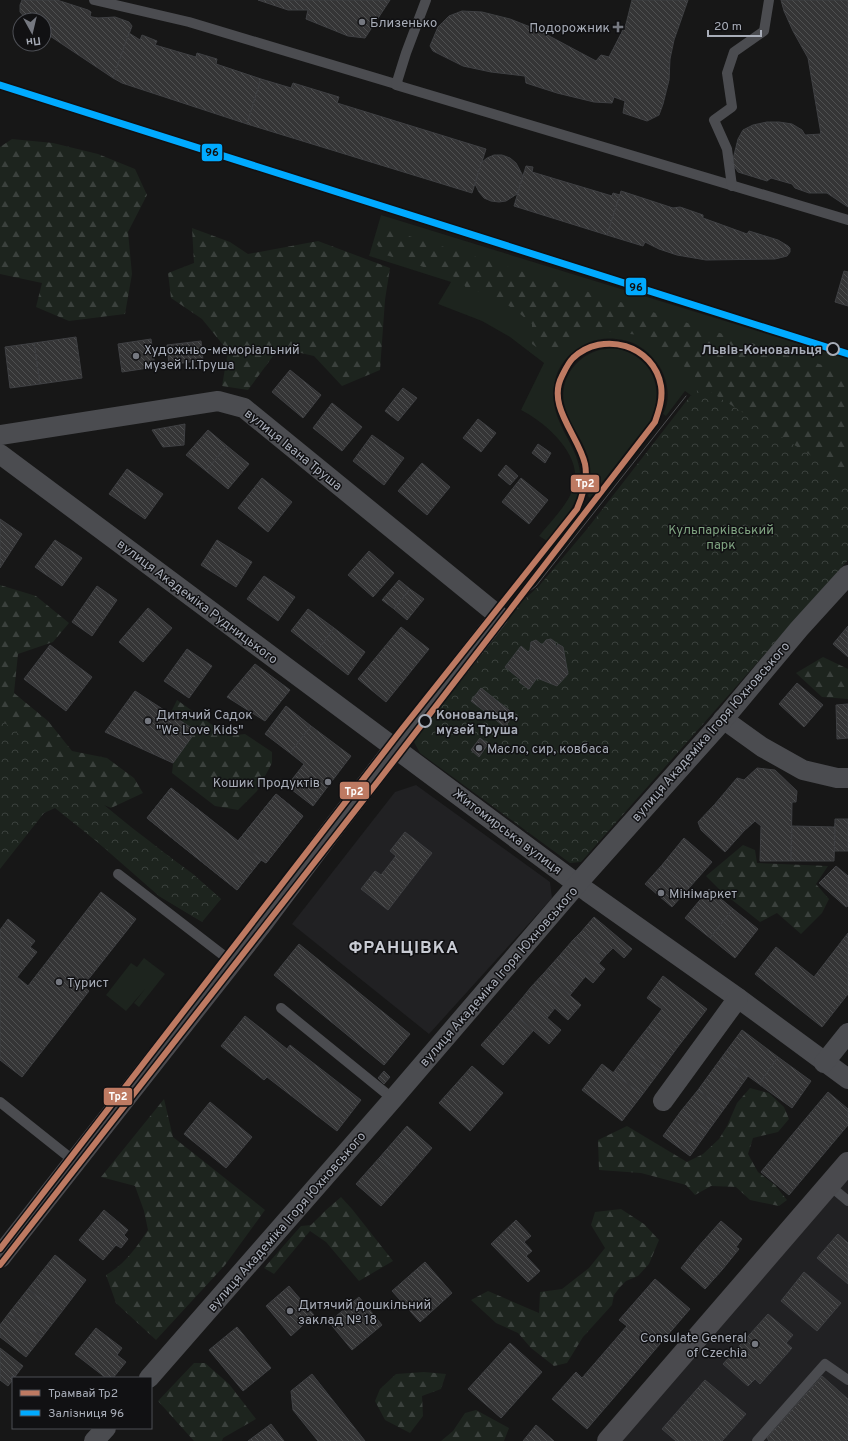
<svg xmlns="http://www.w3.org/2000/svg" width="848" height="1441" font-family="Overpass,sans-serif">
	<defs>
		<pattern id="forest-firs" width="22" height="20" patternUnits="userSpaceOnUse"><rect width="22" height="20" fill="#1d241e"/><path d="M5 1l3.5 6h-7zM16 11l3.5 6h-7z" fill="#3b413d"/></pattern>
		<pattern id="park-crowns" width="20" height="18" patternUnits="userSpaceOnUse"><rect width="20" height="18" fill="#1d241e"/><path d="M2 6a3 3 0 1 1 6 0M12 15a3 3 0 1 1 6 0" fill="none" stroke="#3b413d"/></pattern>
		<pattern id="building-back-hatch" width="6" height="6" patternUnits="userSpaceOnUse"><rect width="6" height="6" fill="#353536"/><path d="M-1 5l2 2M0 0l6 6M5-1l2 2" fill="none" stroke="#4f5051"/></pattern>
	</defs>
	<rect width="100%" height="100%" fill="#171717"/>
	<g fill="#212123">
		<polygon points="416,785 550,882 552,898 429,1034 292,924 395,792"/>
		<polygon points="848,1179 848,1441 620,1441"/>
	</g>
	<g fill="#1d241e">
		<path d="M381,215L848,359V509L685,391L666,416L663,414C672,398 667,376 657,363C647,349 633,340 616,339C599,337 585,342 572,353C563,361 557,370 555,381C545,425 585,445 580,485C577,507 560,524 547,541L539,536C551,521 568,505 574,486C583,455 545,422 521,410L544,363L510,337L482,321L438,304L451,282L369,256Z"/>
		<path d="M614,348C652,355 666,388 650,421L590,498L588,496C590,483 591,470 588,457C583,439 569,425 565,407C558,383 573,359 596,351C602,349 608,349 614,348Z"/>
		<polygon points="144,958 165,974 139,1007 134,1003 145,989 126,1011 106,995 131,963 137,967"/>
	</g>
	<g fill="url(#forest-firs)">
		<polygon points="12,139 53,143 98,154 135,169 147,195 128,232 132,274 125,314 69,321 36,307 42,283 0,274 0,147"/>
		<path d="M380,227L848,373V506L695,392V374L639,335L587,329L551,352L539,349L532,344V324C509,304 495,295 466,288L461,279L383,254L375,241Z"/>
		<polygon points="192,228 230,242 248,254 318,241 390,268 385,300 380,370 342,386 314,356 279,348 248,390 222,386 228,351 202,319 171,298 168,273 194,263"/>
		<path d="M0,585L36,596L69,623L53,642L18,654L14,693L48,721L72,751L107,758L134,778L143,793L111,808L104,805C142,837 183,865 221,899L201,921L159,896L0,757Z"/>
		<polygon points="823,657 848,669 848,699 822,697 796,673"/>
		<polygon points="177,700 228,736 245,734 272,752 272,763 257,791 238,810 215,806 172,773 174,756 170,714"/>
		<polygon points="743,845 755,850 757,863 828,866 816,884 829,899 822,913 801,934 777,913 760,922 722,892 706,876"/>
		<polygon points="750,1088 769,1093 784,1107 789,1119 778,1132 753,1138 748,1154 758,1172 775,1185 787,1200 779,1206 750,1200 736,1187 711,1186 695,1195 686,1185 641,1173 599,1170 598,1140 627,1126 687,1162 703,1154 719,1139 727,1126 737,1103"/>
		<path d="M164,1099L173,1137L265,1210L225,1265L156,1340L116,1303L106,1275C125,1264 136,1248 148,1230L144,1211L135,1186L101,1177Z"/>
		<polygon points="341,1197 352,1209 393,1261 359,1281 326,1242 310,1231 274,1274 264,1268 301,1226 311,1225 326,1210"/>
		<polygon points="621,1209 644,1224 659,1240 649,1264 638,1276 626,1281 620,1287 614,1295 612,1305 583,1337 567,1363 554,1366 531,1348 518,1333 496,1323 471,1300 488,1291 539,1313 540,1292 562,1289 589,1268 605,1248 591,1225 595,1212"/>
		<polygon points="194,1363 205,1363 229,1384 256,1419 223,1438 222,1441 194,1441 158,1401"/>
		<polygon points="424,1372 446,1374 441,1389 422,1396 423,1416 410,1433 385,1420 375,1401 380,1389 396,1374"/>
		<polygon points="476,1410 509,1428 504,1441 441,1441 453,1431 465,1413"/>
	</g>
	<g fill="url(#park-crowns)">
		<polygon points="701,386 848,479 848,560 581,862 570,863 420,753 414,742 415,736 507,617 516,607 539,586 587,529 691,395 692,396"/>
		<polygon points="0,719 141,836 193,874 221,899 202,922 159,896 126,865 55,808 44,813 0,869"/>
	</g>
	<g fill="url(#building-back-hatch)" stroke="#3f4043">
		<polygon points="22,0 57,0 88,10 91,12 90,16 92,17 98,18 115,17 129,22 132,26 113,78 44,32 44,20 27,20 20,12 20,5"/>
		<polygon points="258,0 390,0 365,38 348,36 306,19 308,10 288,10"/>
		<polygon points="632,0 688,0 674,40 670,59 669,80 663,104 659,115 647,121 623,113 625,101 614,97 612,103 594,102 557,93 526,83 525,76 491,72 463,66 433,51 430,46 438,27 449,16 462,11 482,12 510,19 538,30 596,61 601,55 609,57 626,24"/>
		<polygon points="781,0 848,0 848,207 827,193 809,193 795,188 792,184 771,178 767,181 738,172 732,163 738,139 743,130 753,125 767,122 779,122 792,124 802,130 805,135 821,134 808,58 793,31 784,11"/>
		<polygon points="129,33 140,40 142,35 157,41 155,45 196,57 197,53 217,59 216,64 261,79 247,124 122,83 113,78"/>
		<polygon points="261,79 291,88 293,83 339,97 337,103 486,149 472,193 247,124"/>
		<polygon points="494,155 502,155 510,158 516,163 523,176 517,194 506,201 499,202 491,201 484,198 479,192 475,184 481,163 487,158"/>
		<polygon points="526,166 533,167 532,172 612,196 613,193 620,195 607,235 514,206"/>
		<polygon points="621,191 673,208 680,207 703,215 703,218 747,234 749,231 778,240 788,246 790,248 790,252 787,256 775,259 706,260 677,255 659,249 645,242 643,246 607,235"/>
		<polygon points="844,271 848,272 848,306 835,302"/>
		<polygon points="76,337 82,378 40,384 34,343"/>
		<polygon points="151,339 155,367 122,372 118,344"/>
		<polygon points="201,341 203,360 169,365 167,345"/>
		<polygon points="34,343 40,384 10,388 5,347"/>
		<polygon points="290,370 321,395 303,418 272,392"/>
		<polygon points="403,388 417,398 398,421 385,411"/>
		<polygon points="332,403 362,427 342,451 313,428"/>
		<polygon points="478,419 496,433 481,452 463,438"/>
		<polygon points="185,424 184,445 163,447 152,430"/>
		<polygon points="208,430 227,446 206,471 186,455"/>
		<polygon points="372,435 404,458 384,485 353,461"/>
		<polygon points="538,444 551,453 545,463 532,453"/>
		<polygon points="227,446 249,464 228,489 206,471"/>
		<polygon points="422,463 450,487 427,515 398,491"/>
		<polygon points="506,465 518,476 510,485 498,475"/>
		<polygon points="127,469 163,494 145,519 109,494"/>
		<polygon points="262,478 292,502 268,532 238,508"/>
		<polygon points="521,478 548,500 529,524 502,502"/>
		<polygon points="0,519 22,534 0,568"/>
		<polygon points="55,540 82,558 62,586 35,567"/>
		<polygon points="217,540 252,562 236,587 201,565"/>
		<polygon points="369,551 394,573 373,597 348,575"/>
		<polygon points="264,576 295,597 278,621 247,599"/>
		<polygon points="399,580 410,589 394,609 382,600"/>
		<polygon points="97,586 117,600 92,636 72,622"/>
		<polygon points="410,589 424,599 407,620 394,609"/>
		<polygon points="148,608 172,628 143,662 119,642"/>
		<polygon points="308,609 334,628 317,651 291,631"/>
		<polygon points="848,626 848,657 833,644"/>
		<polygon points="401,627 429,649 386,702 358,679"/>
		<polygon points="334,628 365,652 348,675 317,651"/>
		<polygon points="551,639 555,642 556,647 558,644 563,647 568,674 557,686 537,678 529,689 519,682 521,680 505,667 521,646 528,652 530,650 531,642 536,640 541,644 543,644 546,640"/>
		<polygon points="50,645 92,677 66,711 24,679"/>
		<polygon points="187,649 212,666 189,698 164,681"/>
		<polygon points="255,664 290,690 265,721 227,697"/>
		<polygon points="797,683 823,705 804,727 779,704"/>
		<polygon points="481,688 514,714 505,727 471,701"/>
		<polygon points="135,691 196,731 173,763 105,732"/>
		<polygon points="848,704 848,738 837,739 836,705"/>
		<polygon points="286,706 311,726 290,753 265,734"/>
		<polygon points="311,726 351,756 313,806 287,786 304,764 290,753"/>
		<polygon points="480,738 488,744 479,757 471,750"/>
		<polygon points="757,768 775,770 797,791 796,802 792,802 791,861 760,861 761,826 755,821 744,831 715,804 737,778 744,780"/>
		<polygon points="171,788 261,860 237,890 147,818"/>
		<polygon points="171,788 238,841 276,794 303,816 266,863 261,860 237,890 147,818"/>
		<polygon points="276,794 303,816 266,863 238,841"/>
		<polygon points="715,804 744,831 725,852 701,830 698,822"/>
		<polygon points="835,819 848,819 848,851 834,851"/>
		<polygon points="792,826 835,827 834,861 791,861"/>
		<polygon points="405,832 432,853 388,910 361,889 375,871 381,875 396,856 390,851"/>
		<polygon points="684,838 712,862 689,888 662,865"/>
		<polygon points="662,865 689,888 672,907 645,884"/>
		<polygon points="836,866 848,876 848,906 846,907 819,883"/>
		<polygon points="709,889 733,909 710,938 685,918"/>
		<polygon points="101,892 136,919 83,986 89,991 22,1077 0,1060 0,930 8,919 35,941 30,947 37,952 17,977 28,986"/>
		<polygon points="733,909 758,929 735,958 710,938"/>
		<polygon points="594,917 632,949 624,958 613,948 606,955 581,932"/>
		<polygon points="581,932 606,955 599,963 573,940"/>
		<polygon points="848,933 848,994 822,1027 755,974 776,947 814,977"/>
		<polygon points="573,940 605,969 593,983 560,955"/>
		<polygon points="299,944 410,1034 384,1065 274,975"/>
		<polygon points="560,955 585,977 570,995 544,973"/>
		<polygon points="544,973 581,1005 568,1020 531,987"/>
		<polygon points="663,976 707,1009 677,1048 649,1026 662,1009 647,998"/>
		<polygon points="531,987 555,1008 547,1018 523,997"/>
		<polygon points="523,997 561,1030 549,1044 511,1011"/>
		<polygon points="511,1011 533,1031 503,1065 481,1045"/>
		<polygon points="245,1016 287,1049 290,1045 361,1100 337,1131 267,1077 264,1080 221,1046"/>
		<polygon points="649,1026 677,1048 660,1071 631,1049"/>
		<polygon points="742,1030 778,1057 759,1084 722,1057"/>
		<polygon points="631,1049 660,1071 642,1095 613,1073"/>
		<polygon points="722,1057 748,1076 724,1109 698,1090"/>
		<polygon points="778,1057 811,1081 792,1108 759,1084"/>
		<polygon points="602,1064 642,1095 622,1121 582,1090"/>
		<polygon points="472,1066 503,1093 470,1131 439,1103"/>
		<polygon points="384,1071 390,1077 384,1084 378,1078"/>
		<polygon points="698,1090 724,1109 708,1131 681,1111"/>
		<polygon points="828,1092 848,1109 848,1125 789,1195 761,1172"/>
		<polygon points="210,1102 252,1137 226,1168 184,1134"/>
		<polygon points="681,1111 708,1131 690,1156 663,1136"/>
		<polygon points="407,1126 432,1148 405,1179 380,1157"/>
		<polygon points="380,1157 405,1179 381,1206 356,1184"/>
		<polygon points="104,1210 128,1230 124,1235 128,1239 121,1248 116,1245 103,1260 79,1240"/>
		<polygon points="516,1220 531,1236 524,1242 532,1251 526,1256 540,1271 528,1282 491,1244"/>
		<polygon points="721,1221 742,1239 736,1247 739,1249 722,1270 697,1248"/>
		<polygon points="838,1234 848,1243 848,1284 817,1258"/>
		<polygon points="697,1248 722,1270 705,1289 681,1268"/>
		<polygon points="55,1255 86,1280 60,1314 28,1289"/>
		<polygon points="425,1262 452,1293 420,1322 392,1291"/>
		<polygon points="804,1272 841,1303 817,1331 781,1301"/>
		<polygon points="655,1279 690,1309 587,1429 552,1399 576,1372 582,1378 627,1326 619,1320"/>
		<polygon points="289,1286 314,1315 291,1336 266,1306"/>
		<polygon points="28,1289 60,1314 42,1337 9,1313"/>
		<polygon points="359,1297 382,1325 352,1350 329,1322"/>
		<polygon points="9,1313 42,1337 26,1357 0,1337 0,1325"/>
		<polygon points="768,1314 793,1335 786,1343 792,1348 760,1384 755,1379 748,1386 723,1364"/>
		<polygon points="237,1327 271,1368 243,1391 209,1350"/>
		<polygon points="96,1328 122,1348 117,1355 126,1362 113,1378 106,1378 75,1354"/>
		<polygon points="510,1343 542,1372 501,1418 468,1389"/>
		<polygon points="0,1348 23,1366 8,1386 0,1380"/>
		<polygon points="312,1374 365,1441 318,1441 293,1410 291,1391"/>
		<polygon points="822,1376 848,1399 848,1439 846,1441 769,1441 767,1438"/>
		<polygon points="705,1380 746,1414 722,1441 676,1441 662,1429"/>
		<polygon points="271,1424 284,1441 248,1441"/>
		<polygon points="536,1425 554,1441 523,1441"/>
	</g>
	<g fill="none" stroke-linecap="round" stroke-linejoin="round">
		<g stroke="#4b4c50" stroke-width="10">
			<polyline points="94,0 189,22 399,85"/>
			<polyline points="426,0 406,53 396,85 848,220"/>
			<polyline points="732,186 727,149 714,120 732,107 727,73 734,52 764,31 769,0"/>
			<polyline points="118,874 232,962"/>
			<polyline points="281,1008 393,1099"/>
			<polyline points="0,1102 74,1161"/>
			<polyline points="829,1185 848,1201"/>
			<polyline points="757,1441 825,1364 848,1380"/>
		</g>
		<g stroke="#4b4c50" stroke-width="20">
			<polyline points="0,435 218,401 244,408 499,616 396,747"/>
			<polyline points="0,454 588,892 738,998 848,1079"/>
			<polyline points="723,719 762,747 803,770 837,778 848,778"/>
			<polyline points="824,1063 848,1033"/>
			<polyline points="663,1101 738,998"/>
			<polyline points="149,1378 393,1099 585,875 717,727 799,629 848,575"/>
			<polyline points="94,1441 106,1428"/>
		</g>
		<g stroke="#4a4a4e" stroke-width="22">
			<polyline points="0,1257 263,922 331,831 396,747"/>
			<polyline points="608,1441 848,1163"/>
		</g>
		<polyline stroke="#4b4c4f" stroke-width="1" points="516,602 536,586 686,396"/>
		<g stroke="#111113" stroke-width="10">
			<polyline id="rail-1" points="0,85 848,354"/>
		</g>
		<use href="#rail-1" stroke="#0af" stroke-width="7"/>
		<g stroke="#111113" stroke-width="9">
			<path id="tram-1" d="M0,1249L402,729L577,509C583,495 588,479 585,464C579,436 546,406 562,376C565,370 568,363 573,358C603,330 654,345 661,386C663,399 659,410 655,422L379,780L0,1265"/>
		</g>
		<use href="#tram-1" stroke="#be7a62" stroke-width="6"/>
	</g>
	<g fill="#757880" stroke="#111113" stroke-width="1.5">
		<circle cx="362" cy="22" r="4"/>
		<path d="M616 21h4v4h4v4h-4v4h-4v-4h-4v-4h4z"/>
		<circle cx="136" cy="356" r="4"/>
		<circle cx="148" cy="721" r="4"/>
		<circle cx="479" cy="748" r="4"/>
		<circle cx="328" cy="782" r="4"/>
		<circle cx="661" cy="893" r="4"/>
		<circle cx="59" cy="982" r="4"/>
		<circle cx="290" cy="1311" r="4"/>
		<circle cx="755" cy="1344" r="4"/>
	</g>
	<g fill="#111113" stroke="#a8adb8" stroke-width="2">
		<circle cx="833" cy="349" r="6"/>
		<circle cx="425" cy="721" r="6"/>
	</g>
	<g text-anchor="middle" stroke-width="3" stroke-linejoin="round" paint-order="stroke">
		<g font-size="13" fill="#a8adb8" stroke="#111113" text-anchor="start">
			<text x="370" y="27">Близенько</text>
			<text x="610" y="32" text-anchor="end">Подорожник</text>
			<text x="144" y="354">Художньо-меморіальний<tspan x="144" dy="15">музей І.І.Труша</tspan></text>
			<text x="156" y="719">Дитячий Садок<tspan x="156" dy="15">"We Love Kids"</tspan></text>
			<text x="487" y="753">Масло, сир, ковбаса</text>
			<text x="320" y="787" text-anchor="end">Кошик Продуктів</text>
			<text x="669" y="898">Мінімаркет</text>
			<text x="67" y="987">Турист</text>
			<text x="298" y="1309">Дитячий дошкільний<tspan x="298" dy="15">заклад № 18</tspan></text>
			<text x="747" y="1342" text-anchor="end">Consulate General<tspan x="747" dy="15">of Czechia</tspan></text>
		</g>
		<g font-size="13" font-weight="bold" fill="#a8adb8" stroke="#111113" text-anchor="end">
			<text x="822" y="354">Львів-Коновальця</text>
			<text x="436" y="719" text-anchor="start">Коновальця,<tspan x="436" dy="15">музей Труша</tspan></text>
		</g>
		<g font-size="13" fill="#a8adb8" stroke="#111113">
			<text transform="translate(294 449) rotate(39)" y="5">вулиця Івана Труша</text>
			<text transform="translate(198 601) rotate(37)" y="5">вулиця Академіка Рудницького</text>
			<text transform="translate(710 731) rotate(-49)" y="5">вулиця Академіка Ігоря Юхновського</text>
			<text transform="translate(508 831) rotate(37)" y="5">Житомирська вулиця</text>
			<text transform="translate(498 976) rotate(-49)" y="5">вулиця Академіка Ігоря Юхновського</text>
			<text transform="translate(286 1221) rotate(-49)" y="5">вулиця Академіка Ігоря Юхновського</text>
		</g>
		<g font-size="13" fill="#7fa381" stroke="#111113">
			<text x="721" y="534">Кульпарківський<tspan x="721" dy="15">парк</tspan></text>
		</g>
		<g font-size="17" font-weight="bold" letter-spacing="1" fill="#c9ccd4" stroke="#111113">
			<text x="404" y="953">ФРАНЦІВКА</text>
		</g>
	</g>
	<g stroke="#111113" stroke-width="1.5">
		<rect x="201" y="143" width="22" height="19" rx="4" fill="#0af"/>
		<rect x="625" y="277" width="22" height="19" rx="4" fill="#0af"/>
		<rect x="570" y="474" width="30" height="19" rx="4" fill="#be7a62"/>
		<rect x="339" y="781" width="31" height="19" rx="4" fill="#be7a62"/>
		<rect x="103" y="1087" width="30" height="19" rx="4" fill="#be7a62"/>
	</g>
	<g font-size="11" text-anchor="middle" font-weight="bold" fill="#fff">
		<text x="585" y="487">Тр2</text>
		<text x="354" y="795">Тр2</text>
		<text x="118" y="1100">Тр2</text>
	</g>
	<g font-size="11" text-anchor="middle" font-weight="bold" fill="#111">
		<text x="212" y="156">96</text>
		<text x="636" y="291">96</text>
	</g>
	<rect x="12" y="1377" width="140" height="52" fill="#111113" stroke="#4d4f55"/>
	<rect x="20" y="1390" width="20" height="6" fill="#be7a62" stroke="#4d4f55"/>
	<text x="48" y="1397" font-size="12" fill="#a8adb8">Трамвай Тр2</text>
	<rect x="20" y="1410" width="20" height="6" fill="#00aaff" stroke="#4d4f55"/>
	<text x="48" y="1417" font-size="12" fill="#a8adb8">Залізниця 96</text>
	<g transform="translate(32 32) rotate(172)"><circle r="19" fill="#111113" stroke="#4d4f55"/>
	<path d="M0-3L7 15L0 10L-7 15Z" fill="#757880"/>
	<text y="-6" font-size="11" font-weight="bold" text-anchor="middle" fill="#a8adb8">Пн</text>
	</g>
	<path d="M708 30v6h53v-6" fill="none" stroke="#a8adb8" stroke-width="2"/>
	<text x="714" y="30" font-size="12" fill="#a8adb8" stroke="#111113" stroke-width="3" paint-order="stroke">20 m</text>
</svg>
